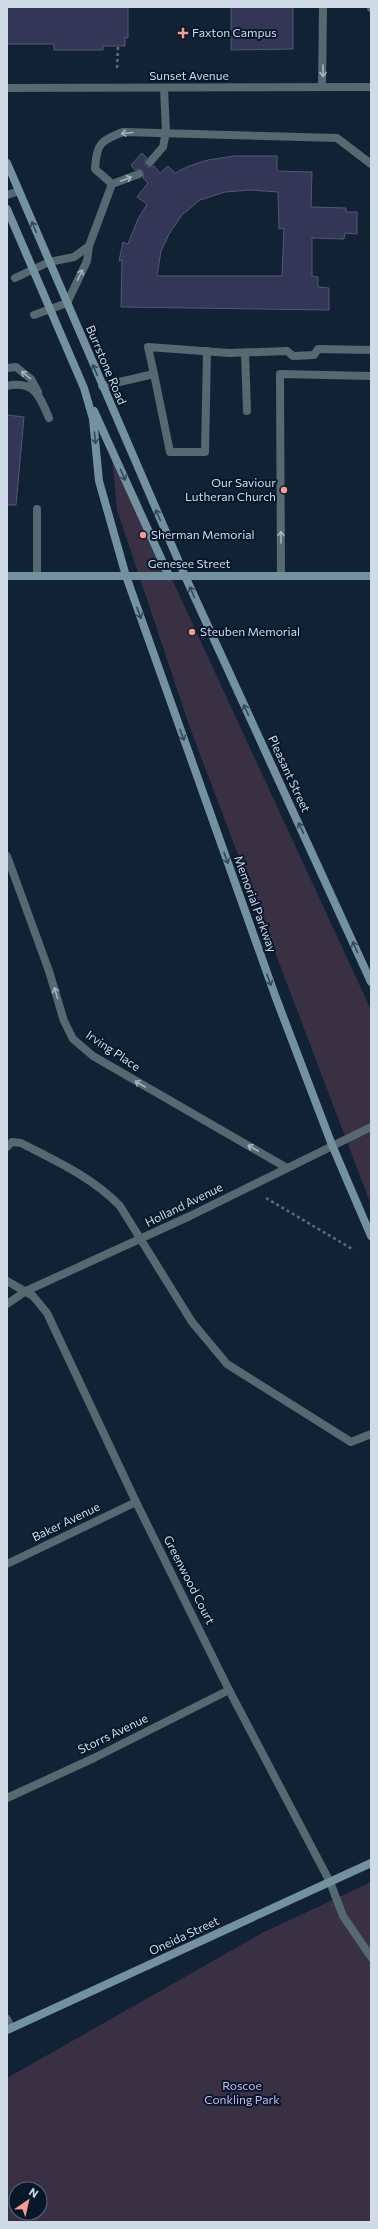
<svg xmlns="http://www.w3.org/2000/svg" width="378" height="2229" font-family="Commissioner,sans-serif">
	<rect width="100%" height="100%" fill="#112235"/>
	<g fill="#393043" fill-rule="evenodd">
		<polygon points="111,447 371,1010 371,1205 190,728 117,510"/>
		<path d="M371,1882V2222H7V2078L264,1932ZM16,2189H40V2213H16Z"/>
	</g>
	<g fill="#343657" stroke="#545772" fill-rule="evenodd">
		<polygon points="7,7 128,7 128,38 125,37 125,46 103,46 103,50 54,50 54,44 7,44"/>
		<polygon points="231,7 293,7 293,49 231,50"/>
		<path d="M142,153L147,158L145,161L146,166L149,167L154,166L160,173L168,166L175,173L189,166L208,160L234,156H277V171L312,172L311,207L346,208V212H357V234L345,233L344,239L312,238V276L318,277V287L329,288V310L121,307L122,260L119,261L123,242L128,244L138,219L147,204L137,197L148,183L143,178L144,172L140,169L135,170L131,165ZM250,190L278,192L279,229L284,228L282,276H157L161,251L169,234L182,215L200,200L225,192Z"/>
		<polygon points="7,415 24,417 16,505 7,505"/>
	</g>
	<g fill="none" stroke-linecap="round" stroke-linejoin="round">
		<g stroke="#5d6c7c" stroke-width="2.5" stroke-dasharray="3 3" stroke-linecap="butt">
			<polyline points="117,68 118,46"/>
			<polyline points="266,1198 354,1250"/>
		</g>
		<g stroke="#566870" stroke-width="8">
			<polyline points="322,87 323,7"/>
			<polyline points="150,162 163,147 166,132 164,88"/>
			<path d="M112,184L95,169C97,143 100,141 123,132L337,138L371,164"/>
			<polyline points="7,195 19,191"/>
			<polyline points="15,278 49,262 74,257 89,246"/>
			<polyline points="34,315 67,303 87,261 89,246 112,184 139,174"/>
			<polyline points="245,353 247,411"/>
			<polyline points="7,368 16,367 31,379 38,392"/>
			<polyline points="154,374 170,452 205,452 207,351"/>
			<path d="M7,386C35,380 40,397 49,418"/>
			<polyline points="102,386 154,374 148,347 229,353 287,351 293,356 314,355 318,349 371,350"/>
			<polyline points="37,576 37,509"/>
			<polyline points="281,576 280,374 371,376"/>
			<path d="M7,1147L12,1142L21,1143C56,1161 92,1177 120,1206L192,1322L227,1364L351,1442L371,1434"/>
			<polyline points="330,1882 343,1916 371,1957"/>
		</g>
		<g stroke="#566870" stroke-width="8">
			<polyline points="371,7 371,8"/>
			<polyline points="7,88 371,87"/>
			<polyline points="7,856 49,971 64,1021 73,1039 93,1056 287,1168"/>
			<polyline points="7,1281 33,1296 47,1313 136,1502 229,1690 330,1882"/>
			<polyline points="7,1304 26,1291 190,1216 371,1127"/>
			<polyline points="7,1564 136,1502"/>
			<polyline points="7,1798 94,1758 229,1690"/>
			<polyline points="7,2019 11,2028"/>
		</g>
		<g stroke="#73919e" stroke-width="8">
			<polyline points="7,163 185,576 371,982"/>
			<polyline points="7,209 84,388 93,419 99,481 126,576 276,998 332,1145 371,1236"/>
			<polyline points="94,411 169,576"/>
			<polyline points="7,576 371,576"/>
			<polyline points="7,2030 371,1863"/>
		</g>
	</g>
	<defs><path id="oneway-shaft" d="M-6 0H5M1.5-3L5.5 0L1.5 3" fill="none" stroke-width="1.6" stroke-linecap="round" stroke-linejoin="round"/></defs>
	<g stroke="#a5b3be">
		<use href="#oneway-shaft" transform="translate(323 71) rotate(90)"/>
		<use href="#oneway-shaft" transform="translate(127 133) rotate(175)"/>
		<use href="#oneway-shaft" transform="translate(126 179) rotate(-21)"/>
		<use href="#oneway-shaft" transform="translate(80 275) rotate(-64)"/>
		<use href="#oneway-shaft" transform="translate(26 375) rotate(-141)"/>
		<use href="#oneway-shaft" transform="translate(281 537) rotate(-90)"/>
		<use href="#oneway-shaft" transform="translate(56 993) rotate(-107)"/>
		<use href="#oneway-shaft" transform="translate(140 1084) rotate(-150)"/>
		<use href="#oneway-shaft" transform="translate(253 1148) rotate(-150)"/>
	</g>
	<g stroke="#334859">
		<use href="#oneway-shaft" transform="translate(34 227) rotate(-113)"/>
		<use href="#oneway-shaft" transform="translate(95 370) rotate(-113)"/>
		<use href="#oneway-shaft" transform="translate(95 438) rotate(84)"/>
		<use href="#oneway-shaft" transform="translate(123 475) rotate(66)"/>
		<use href="#oneway-shaft" transform="translate(158 515) rotate(-114)"/>
		<use href="#oneway-shaft" transform="translate(192 592) rotate(-114)"/>
		<use href="#oneway-shaft" transform="translate(139 613) rotate(70)"/>
		<use href="#oneway-shaft" transform="translate(246 710) rotate(-115)"/>
		<use href="#oneway-shaft" transform="translate(182 735) rotate(70)"/>
		<use href="#oneway-shaft" transform="translate(301 828) rotate(-115)"/>
		<use href="#oneway-shaft" transform="translate(226 858) rotate(70)"/>
		<use href="#oneway-shaft" transform="translate(355 947) rotate(-114)"/>
		<use href="#oneway-shaft" transform="translate(269 980) rotate(70)"/>
	</g>
	<g fill="#f59c91" stroke="#08182b" stroke-width="1.5">
		<path d="M181 27h4v4h4v4h-4v4h-4v-4h-4v-4h4z"/>
		<circle cx="284" cy="490" r="4"/>
		<circle cx="143" cy="535" r="4"/>
		<circle cx="192" cy="632" r="4"/>
	</g>
	<g text-anchor="middle" stroke-width="4" stroke-linejoin="round" paint-order="stroke">
		<g font-size="12" fill="#d0dbe8" stroke="#08182b" text-anchor="start">
			<text x="192" y="37">Faxton Campus</text>
			<text x="276" y="487" text-anchor="end">Our Saviour<tspan x="276" dy="14">Lutheran Church</tspan></text>
			<text x="151" y="539">Sherman Memorial</text>
			<text x="200" y="636">Steuben Memorial</text>
		</g>
		<g font-size="12" fill="#d0dbe8" stroke="#08182b">
			<text x="189" y="80">Sunset Avenue</text>
			<text transform="translate(106 365) rotate(67)" y="4">Burrstone Road</text>
			<text x="189" y="568">Genesee Street</text>
			<text transform="translate(289 774) rotate(65)" y="4">Pleasant Street</text>
			<text transform="translate(255 904) rotate(70)" y="4">Memorial Parkway</text>
			<text transform="translate(113 1051) rotate(34)" y="4">Irving Place</text>
			<text transform="translate(184 1205) rotate(-26)" y="4">Holland Avenue</text>
			<text transform="translate(66 1522) rotate(-26)" y="4">Baker Avenue</text>
			<text transform="translate(189 1580) rotate(63)" y="4">Greenwood Court</text>
			<text transform="translate(113 1734) rotate(-26)" y="4">Storrs Avenue</text>
			<text transform="translate(184 1936) rotate(-25)" y="4">Oneida Street</text>
		</g>
		<g font-size="12" fill="#d0b3ee" stroke="#08182b">
			<text x="242" y="2090">Roscoe<tspan x="242" dy="14">Conkling Park</tspan></text>
		</g>
	</g>
	<rect width="378" height="2229" fill="none" stroke="#d0dbe8" stroke-width="16"/>
	<g transform="translate(28 2201) rotate(34)"><circle r="19" fill="#08182b" stroke="#586677"/>
	<path d="M0-3L7 15L0 10L-7 15Z" fill="#f59c91"/>
	<text y="-6" font-size="11" font-weight="bold" text-anchor="middle" fill="#d0dbe8">N</text>
	</g>
</svg>
